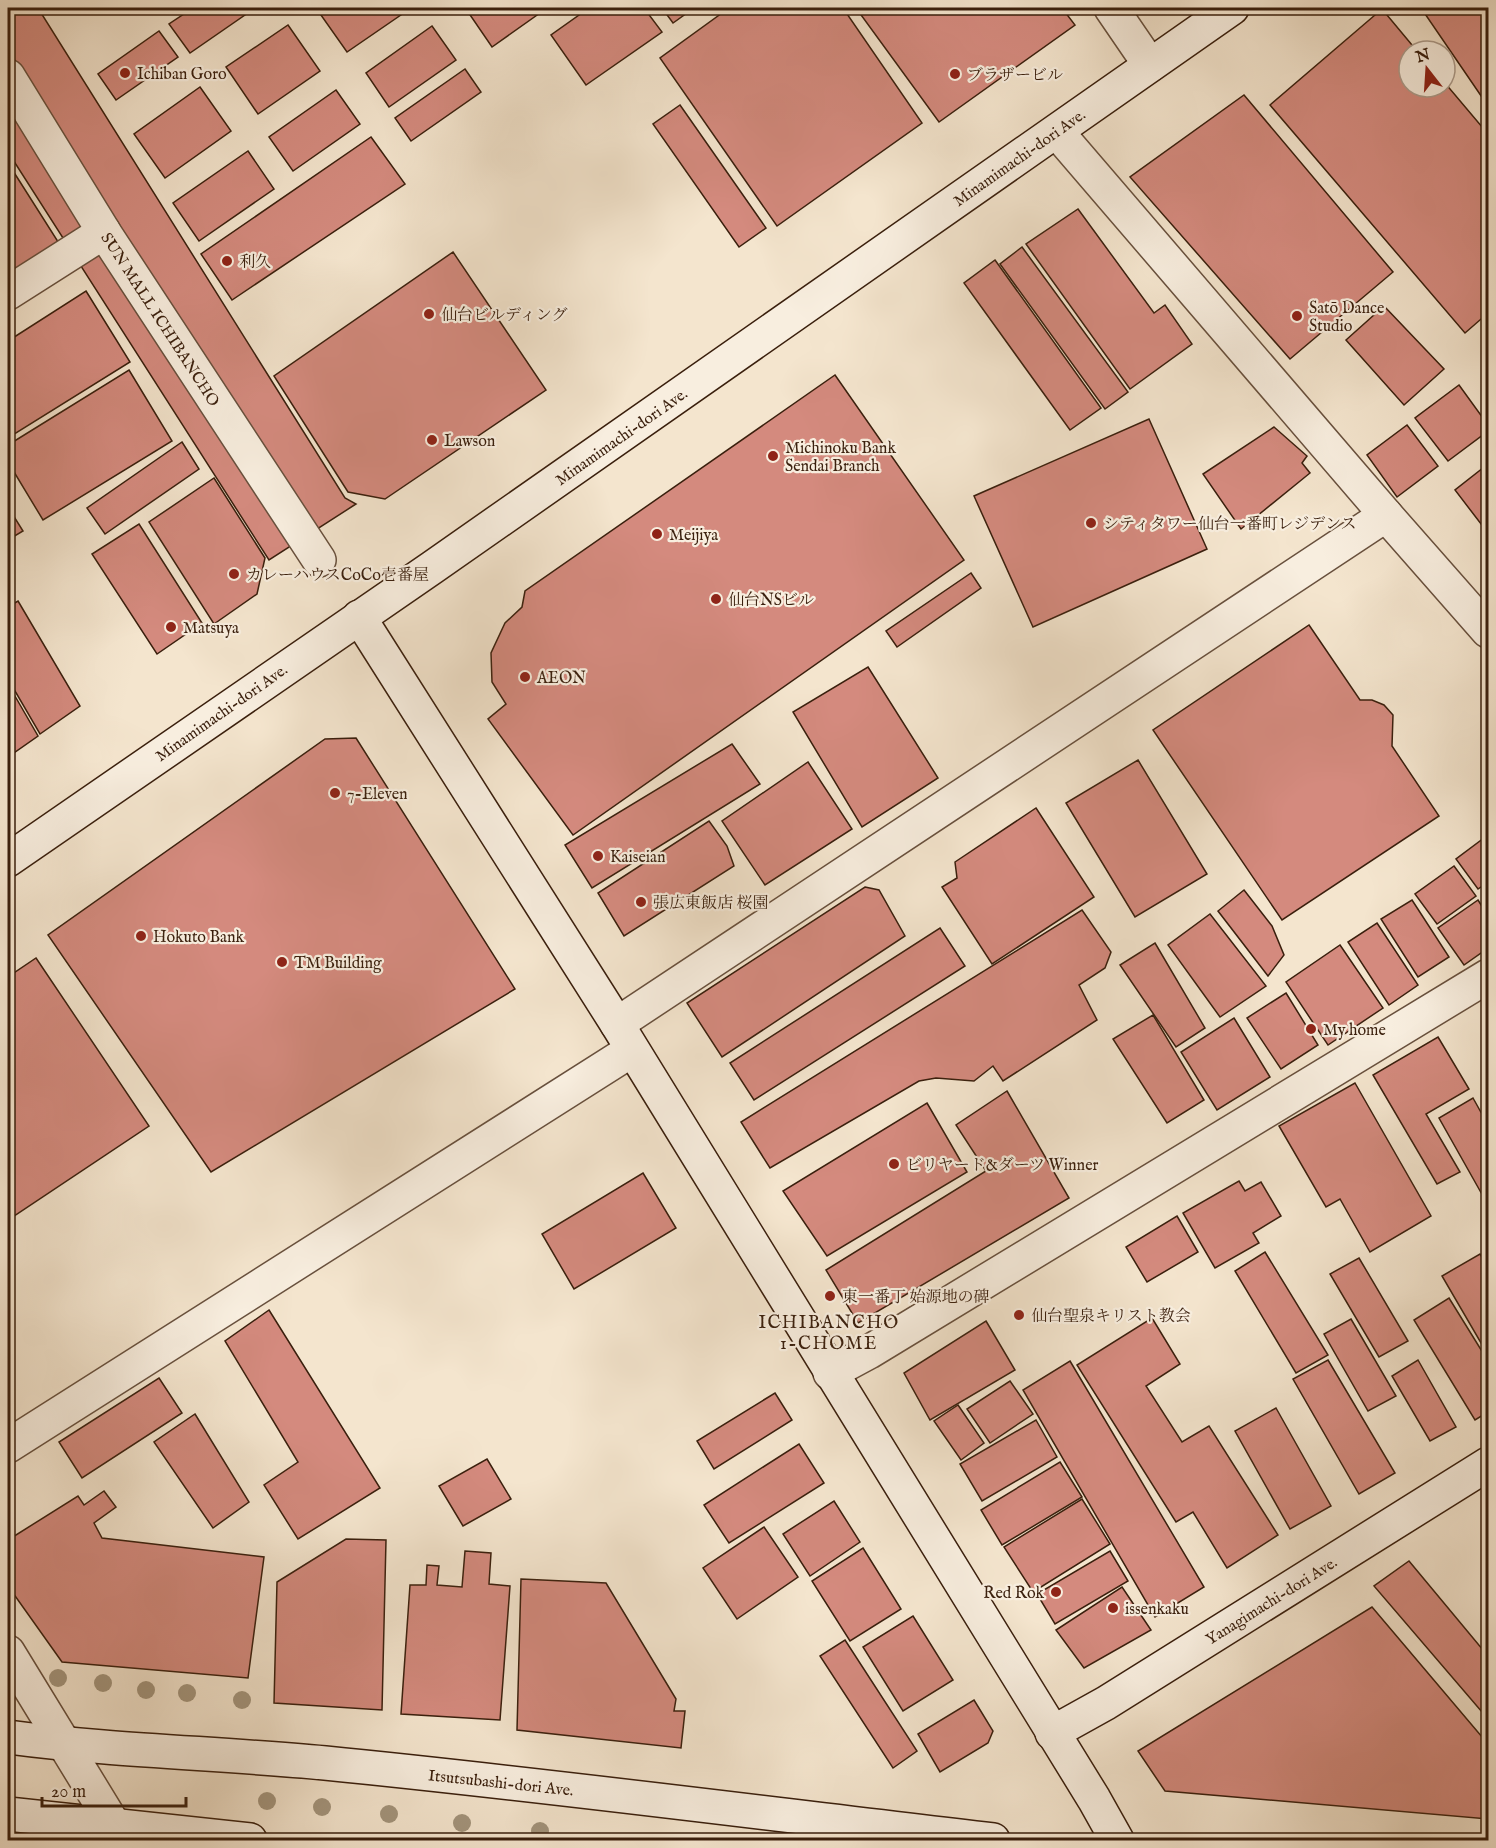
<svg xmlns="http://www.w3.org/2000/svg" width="1496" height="1848" font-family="'IM FELL English','Noto Serif JP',serif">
	<rect width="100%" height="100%" fill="#f4e5ce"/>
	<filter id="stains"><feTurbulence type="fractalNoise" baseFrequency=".00333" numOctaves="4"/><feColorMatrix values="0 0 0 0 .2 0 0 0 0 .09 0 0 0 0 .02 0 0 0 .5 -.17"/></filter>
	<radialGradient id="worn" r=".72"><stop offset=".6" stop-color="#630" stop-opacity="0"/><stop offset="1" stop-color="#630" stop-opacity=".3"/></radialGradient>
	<g fill="#d48a7e" stroke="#3a1f0d" stroke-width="1.5">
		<polygon points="8,8 38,8 345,498 356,504 269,560 8,152"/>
		<polygon points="193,8 255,8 190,53 169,24"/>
		<polygon points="316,8 411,8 347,52"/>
		<polygon points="468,8 547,8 492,47 466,9"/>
		<polygon points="589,8 644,8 662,32 586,85 551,35"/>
		<polygon points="662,8 694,8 673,23"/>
		<polygon points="729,8 843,8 922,123 777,226 660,58"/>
		<polygon points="856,8 1062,8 1075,25 939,122"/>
		<polygon points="1421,8 1488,8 1488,106"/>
		<polygon points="1382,9 1417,51 1409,51 1409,87 1445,87 1445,83 1488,134 1488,313 1465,333 1270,105"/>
		<polygon points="288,25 320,71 258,114 226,67"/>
		<polygon points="432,26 456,60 389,107 366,73"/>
		<polygon points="159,31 178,57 116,100 98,74"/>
		<polygon points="465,69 481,92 411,141 395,118"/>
		<polygon points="200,87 231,131 165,178 134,134"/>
		<polygon points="336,90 360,124 293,171 269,137"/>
		<polygon points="1244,95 1393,272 1290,359 1130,177"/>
		<polygon points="680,105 766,228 739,247 653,124"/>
		<polygon points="371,137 405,184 232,300 201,254"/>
		<polygon points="248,151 274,189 199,241 173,203"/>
		<polygon points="15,174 62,248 8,282 8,179"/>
		<polygon points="1078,209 1154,313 1165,305 1192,344 1130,389 1026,244"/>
		<polygon points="1022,247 1128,392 1105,409 1000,264"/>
		<polygon points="453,252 546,390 385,499 348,492 274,376"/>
		<polygon points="995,260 1101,408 1070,430 964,283"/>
		<polygon points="86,291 130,362 8,438 8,341"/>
		<polygon points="1384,306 1444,369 1404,405 1346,340"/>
		<polygon points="129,370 172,441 43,520 8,462 8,445"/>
		<polygon points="835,375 964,560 573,835 488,719 506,704 492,682 491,653 505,623 522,607 525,591"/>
		<polygon points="1459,385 1488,425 1488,431 1448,461 1415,418"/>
		<polygon points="1149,419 1207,549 1033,627 974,496"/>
		<polygon points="1407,425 1438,466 1397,497 1367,455"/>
		<polygon points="1274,427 1307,456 1302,463 1310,473 1241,529 1203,474"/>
		<polygon points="182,442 199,469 105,534 87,508"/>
		<polygon points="1488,464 1488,533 1455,490"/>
		<polygon points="214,478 265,558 257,594 214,624 149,522"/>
		<polygon points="8,507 23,531 8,540"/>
		<polygon points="139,524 202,623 157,654 92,554"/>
		<polygon points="971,573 981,588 897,647 886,631"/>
		<polygon points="18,601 80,706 40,734 8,679 8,607"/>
		<polygon points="1309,625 1360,700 1372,700 1384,705 1393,715 1392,746 1439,816 1282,920 1153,730"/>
		<polygon points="868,667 938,778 862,827 793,712"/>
		<polygon points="8,684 38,736 8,757"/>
		<polygon points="356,738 515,989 211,1172 48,935 325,739"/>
		<polygon points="732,744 760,784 592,888 565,845"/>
		<polygon points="1138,760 1207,874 1135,917 1066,803"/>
		<polygon points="808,762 852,829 765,885 722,821"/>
		<polygon points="1036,808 1094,897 992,964 942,887 957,878 955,862"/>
		<polygon points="709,821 727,846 734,866 624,936 598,893"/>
		<polygon points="1488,835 1488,882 1478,889 1456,859"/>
		<polygon points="1454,866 1476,896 1437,924 1415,894"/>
		<polygon points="865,887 879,890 905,936 722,1057 687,1003"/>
		<polygon points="1244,890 1272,926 1284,955 1268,976 1218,911"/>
		<polygon points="1412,900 1449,957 1418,977 1381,919"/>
		<polygon points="1478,900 1488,916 1488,948 1464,965 1438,928"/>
		<polygon points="1082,910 1111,952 1105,968 1079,985 1097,1020 1003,1081 993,1066 974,1081 936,1078 919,1081 770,1168 741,1122"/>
		<polygon points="1210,914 1266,986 1220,1017 1168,945"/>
		<polygon points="1377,923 1418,985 1389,1005 1348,942"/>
		<polygon points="940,928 965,966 754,1100 730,1063"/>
		<polygon points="1155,943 1205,1028 1176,1047 1120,965"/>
		<polygon points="1340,945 1383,1008 1328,1045 1286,982"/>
		<polygon points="36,958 149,1126 8,1220 8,977"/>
		<polygon points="1286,993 1318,1045 1281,1069 1247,1018"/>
		<polygon points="1153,1015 1204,1100 1167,1123 1113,1039"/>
		<polygon points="1234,1018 1270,1077 1217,1110 1181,1052"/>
		<polygon points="1438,1037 1469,1089 1426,1114 1460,1172 1437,1184 1373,1075"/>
		<polygon points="1355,1083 1431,1216 1370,1252 1340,1199 1326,1207 1279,1126"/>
		<polygon points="1007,1091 1069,1198 858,1323 826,1270 986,1171 956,1125"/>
		<polygon points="1473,1098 1488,1125 1488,1205 1439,1118"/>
		<polygon points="927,1103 967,1172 827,1256 783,1191"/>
		<polygon points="643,1173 676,1228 574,1289 542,1234"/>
		<polygon points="1239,1181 1245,1191 1261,1182 1281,1216 1253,1233 1259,1243 1215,1268 1183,1213"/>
		<polygon points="1177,1216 1198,1252 1147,1282 1126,1247"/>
		<polygon points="1265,1252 1328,1355 1296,1373 1235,1271"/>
		<polygon points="1480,1254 1488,1268 1488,1355 1442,1276"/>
		<polygon points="1359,1258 1408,1341 1379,1357 1330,1274"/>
		<polygon points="1449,1298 1488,1361 1488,1412 1475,1420 1414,1320"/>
		<polygon points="269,1310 380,1488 298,1539 264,1485 298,1462 225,1341"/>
		<polygon points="1152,1318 1180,1364 1146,1386 1182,1442 1209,1426 1278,1535 1227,1568 1193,1512 1176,1522 1077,1365"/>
		<polygon points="1351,1319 1396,1396 1368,1411 1324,1334"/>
		<polygon points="986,1321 1015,1370 930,1420 904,1373"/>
		<polygon points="1328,1360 1395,1473 1359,1494 1293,1379"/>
		<polygon points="1418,1360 1456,1427 1430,1441 1392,1376"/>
		<polygon points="1070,1361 1204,1587 1155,1617 1023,1390"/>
		<polygon points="159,1378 182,1413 82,1478 59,1442"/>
		<polygon points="1010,1381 1033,1414 990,1443 967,1409"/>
		<polygon points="775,1393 792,1420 714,1469 697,1441"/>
		<polygon points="958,1405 984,1443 961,1460 934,1421"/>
		<polygon points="1276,1408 1331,1506 1290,1529 1235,1431"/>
		<polygon points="195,1414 249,1502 213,1528 154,1442"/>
		<polygon points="1036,1420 1057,1457 982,1501 960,1464"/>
		<polygon points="799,1444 824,1483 729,1543 704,1505"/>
		<polygon points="487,1459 511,1499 463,1526 439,1486"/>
		<polygon points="1060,1462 1082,1497 1002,1545 981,1510"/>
		<polygon points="104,1491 116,1507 94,1523 102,1538 264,1557 248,1678 62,1662 8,1586 8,1540 78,1496 84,1505"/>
		<polygon points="1082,1499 1110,1544 1033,1592 1004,1547"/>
		<polygon points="834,1501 860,1542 810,1576 783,1534"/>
		<polygon points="764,1527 798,1577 737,1619 703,1568"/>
		<polygon points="346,1539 386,1540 382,1710 274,1703 277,1582"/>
		<polygon points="863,1548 901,1609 850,1641 812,1581"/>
		<polygon points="465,1551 491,1553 489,1584 510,1586 500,1720 401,1714 410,1585 426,1585 427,1565 439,1566 437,1585 462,1587"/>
		<polygon points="1110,1551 1128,1581 1055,1624 1037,1594"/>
		<polygon points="1409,1561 1488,1656 1488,1719 1374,1586"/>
		<polygon points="521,1579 606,1583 676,1699 674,1711 685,1711 681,1748 517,1730"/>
		<polygon points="1122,1587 1151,1630 1084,1668 1056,1630"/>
		<polygon points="1372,1607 1488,1744 1488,1819 1165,1791 1138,1751"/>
		<polygon points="913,1616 953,1680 903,1711 863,1647"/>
		<polygon points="845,1640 917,1751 893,1768 820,1656"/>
		<polygon points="974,1700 993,1731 988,1743 940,1772 918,1734"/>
	</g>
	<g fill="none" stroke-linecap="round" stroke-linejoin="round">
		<g stroke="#68503d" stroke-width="36">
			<g id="street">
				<polyline points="1111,8 1150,65"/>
				<polyline points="8,76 104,232 319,560"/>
				<polyline points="1057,132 1386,515 1488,631"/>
				<polyline points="8,293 104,232"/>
				<polyline points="617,1024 1386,515"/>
				<polyline points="830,1373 869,1352 1488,976"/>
				<polyline points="8,1446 632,1050"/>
				<polyline points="8,1652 123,1840"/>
			</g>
		</g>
		<g stroke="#3a1f0d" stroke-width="36">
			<g id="secondary">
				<polyline points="359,617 617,1024 1094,1799 1117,1840"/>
				<polyline points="8,860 433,567 1232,8"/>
				<polyline points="1052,1733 1106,1703 1488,1464"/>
				<path d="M8,1737C113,1751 219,1753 325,1763C548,1785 770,1814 993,1840"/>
				<polyline points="8,1814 250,1840"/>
			</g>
		</g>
		<use href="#street" stroke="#f8eedf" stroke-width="33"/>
		<use href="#secondary" stroke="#f8eedf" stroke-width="33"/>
	</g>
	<g fill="#a3947c">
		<circle cx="58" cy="1678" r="9"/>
		<circle cx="103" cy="1683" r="9"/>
		<circle cx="146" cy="1690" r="9"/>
		<circle cx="187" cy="1693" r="9"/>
		<circle cx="242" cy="1700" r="9"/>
		<circle cx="267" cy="1801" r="9"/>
		<circle cx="322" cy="1807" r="9"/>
		<circle cx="389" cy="1814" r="9"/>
		<circle cx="462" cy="1823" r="9"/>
		<circle cx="540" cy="1831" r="9"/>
	</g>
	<g fill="#8f2418" stroke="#f8eedf" stroke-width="2">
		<circle cx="125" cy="73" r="6"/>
		<circle cx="955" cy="74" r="6"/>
		<circle cx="227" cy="261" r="6"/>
		<circle cx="429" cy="314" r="6"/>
		<circle cx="1297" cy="316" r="6"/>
		<circle cx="432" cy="440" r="6"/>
		<circle cx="773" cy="456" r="6"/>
		<circle cx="1091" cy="523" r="6"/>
		<circle cx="657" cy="534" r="6"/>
		<circle cx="234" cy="574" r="6"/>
		<circle cx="716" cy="599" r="6"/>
		<circle cx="171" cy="627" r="6"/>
		<circle cx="525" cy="677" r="6"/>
		<circle cx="335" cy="793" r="6"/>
		<circle cx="598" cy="856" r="6"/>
		<circle cx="641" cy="902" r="6"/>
		<circle cx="141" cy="936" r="6"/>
		<circle cx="282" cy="962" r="6"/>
		<circle cx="1311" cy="1029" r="6"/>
		<circle cx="894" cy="1164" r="6"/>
		<circle cx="830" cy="1296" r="6"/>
		<circle cx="1019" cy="1315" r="6"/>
		<circle cx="1056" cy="1592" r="6"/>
		<circle cx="1113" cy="1608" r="6"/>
	</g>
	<g text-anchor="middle" stroke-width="4.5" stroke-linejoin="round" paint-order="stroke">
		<g font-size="16" fill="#3a1f0d" stroke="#f8eedf" text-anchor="start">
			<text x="137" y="79">Ichiban Goro</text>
			<text x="967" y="80">ブラザービル</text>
			<text x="239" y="267">利久</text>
			<text x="1309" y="313">Satō Dance<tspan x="1309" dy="18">Studio</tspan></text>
			<text x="441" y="320">仙台ビルディング</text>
			<text x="444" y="446">Lawson</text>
			<text x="785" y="453">Michinoku Bank<tspan x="785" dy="18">Sendai Branch</tspan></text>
			<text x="1103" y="529">シティタワー仙台一番町レジデンス</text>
			<text x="669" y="540">Meijiya</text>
			<text x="246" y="580">カレーハウスCoCo壱番屋</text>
			<text x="728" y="605">仙台NSビル</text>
			<text x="183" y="633">Matsuya</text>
			<text x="537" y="683">AEON</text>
			<text x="347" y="799">7-Eleven</text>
			<text x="610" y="862">Kaiseian</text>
			<text x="653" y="908">張広東飯店 桜園</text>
			<text x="153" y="942">Hokuto Bank</text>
			<text x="294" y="968">TM Building</text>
			<text x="1323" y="1035">My home</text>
			<text x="906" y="1170">ビリヤード&amp;ダーツ Winner</text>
			<text x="842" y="1302">東一番丁 始源地の碑</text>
			<text x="1031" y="1321">仙台聖泉キリスト教会</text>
			<text x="1044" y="1598" text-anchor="end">Red Rok</text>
			<text x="1125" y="1614">issenkaku</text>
		</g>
		<g font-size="16" fill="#3a1f0d" stroke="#f8eedf">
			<text transform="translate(1019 157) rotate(-35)" y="6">Minamimachi-dori Ave.</text>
			<text transform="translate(161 319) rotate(57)" y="6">SUN MALL ICHIBANCHO</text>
			<text transform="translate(621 436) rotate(-35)" y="6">Minamimachi-dori Ave.</text>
			<text transform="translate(221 712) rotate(-35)" y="6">Minamimachi-dori Ave.</text>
			<text transform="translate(1271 1600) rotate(-32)" y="6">Yanagimachi-dori Ave.</text>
			<text transform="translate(501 1782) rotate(6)" y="6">Itsutsubashi-dori Ave.</text>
		</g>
		<g font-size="18" letter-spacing="1.5" fill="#3a1f0d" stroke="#f8eedf">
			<text x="829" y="1328">ICHIBANCHO<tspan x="829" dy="21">1-CHOME</tspan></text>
		</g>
	</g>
	<rect width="1496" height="1848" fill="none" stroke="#f4e5ce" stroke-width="30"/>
	<rect x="9" y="9" width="1478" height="1830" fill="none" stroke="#3a1f0d" stroke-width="3"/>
	<rect x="15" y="15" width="1466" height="1818" fill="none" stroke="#3a1f0d" stroke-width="1.5"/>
	<g transform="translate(1427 69) rotate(343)"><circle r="28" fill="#f8eedf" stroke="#ac9b8b" stroke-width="1.5"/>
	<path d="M0-4.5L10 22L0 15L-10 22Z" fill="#8f2418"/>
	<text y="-9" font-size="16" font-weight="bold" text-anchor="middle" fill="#3a1f0d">N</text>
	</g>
	<path d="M42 1797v9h144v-9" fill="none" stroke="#3a1f0d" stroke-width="3"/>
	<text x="51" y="1797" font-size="18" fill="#3a1f0d" stroke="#f8eedf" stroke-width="4.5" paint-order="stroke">20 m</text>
	<rect width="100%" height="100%" filter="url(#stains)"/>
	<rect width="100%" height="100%" fill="url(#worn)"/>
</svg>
